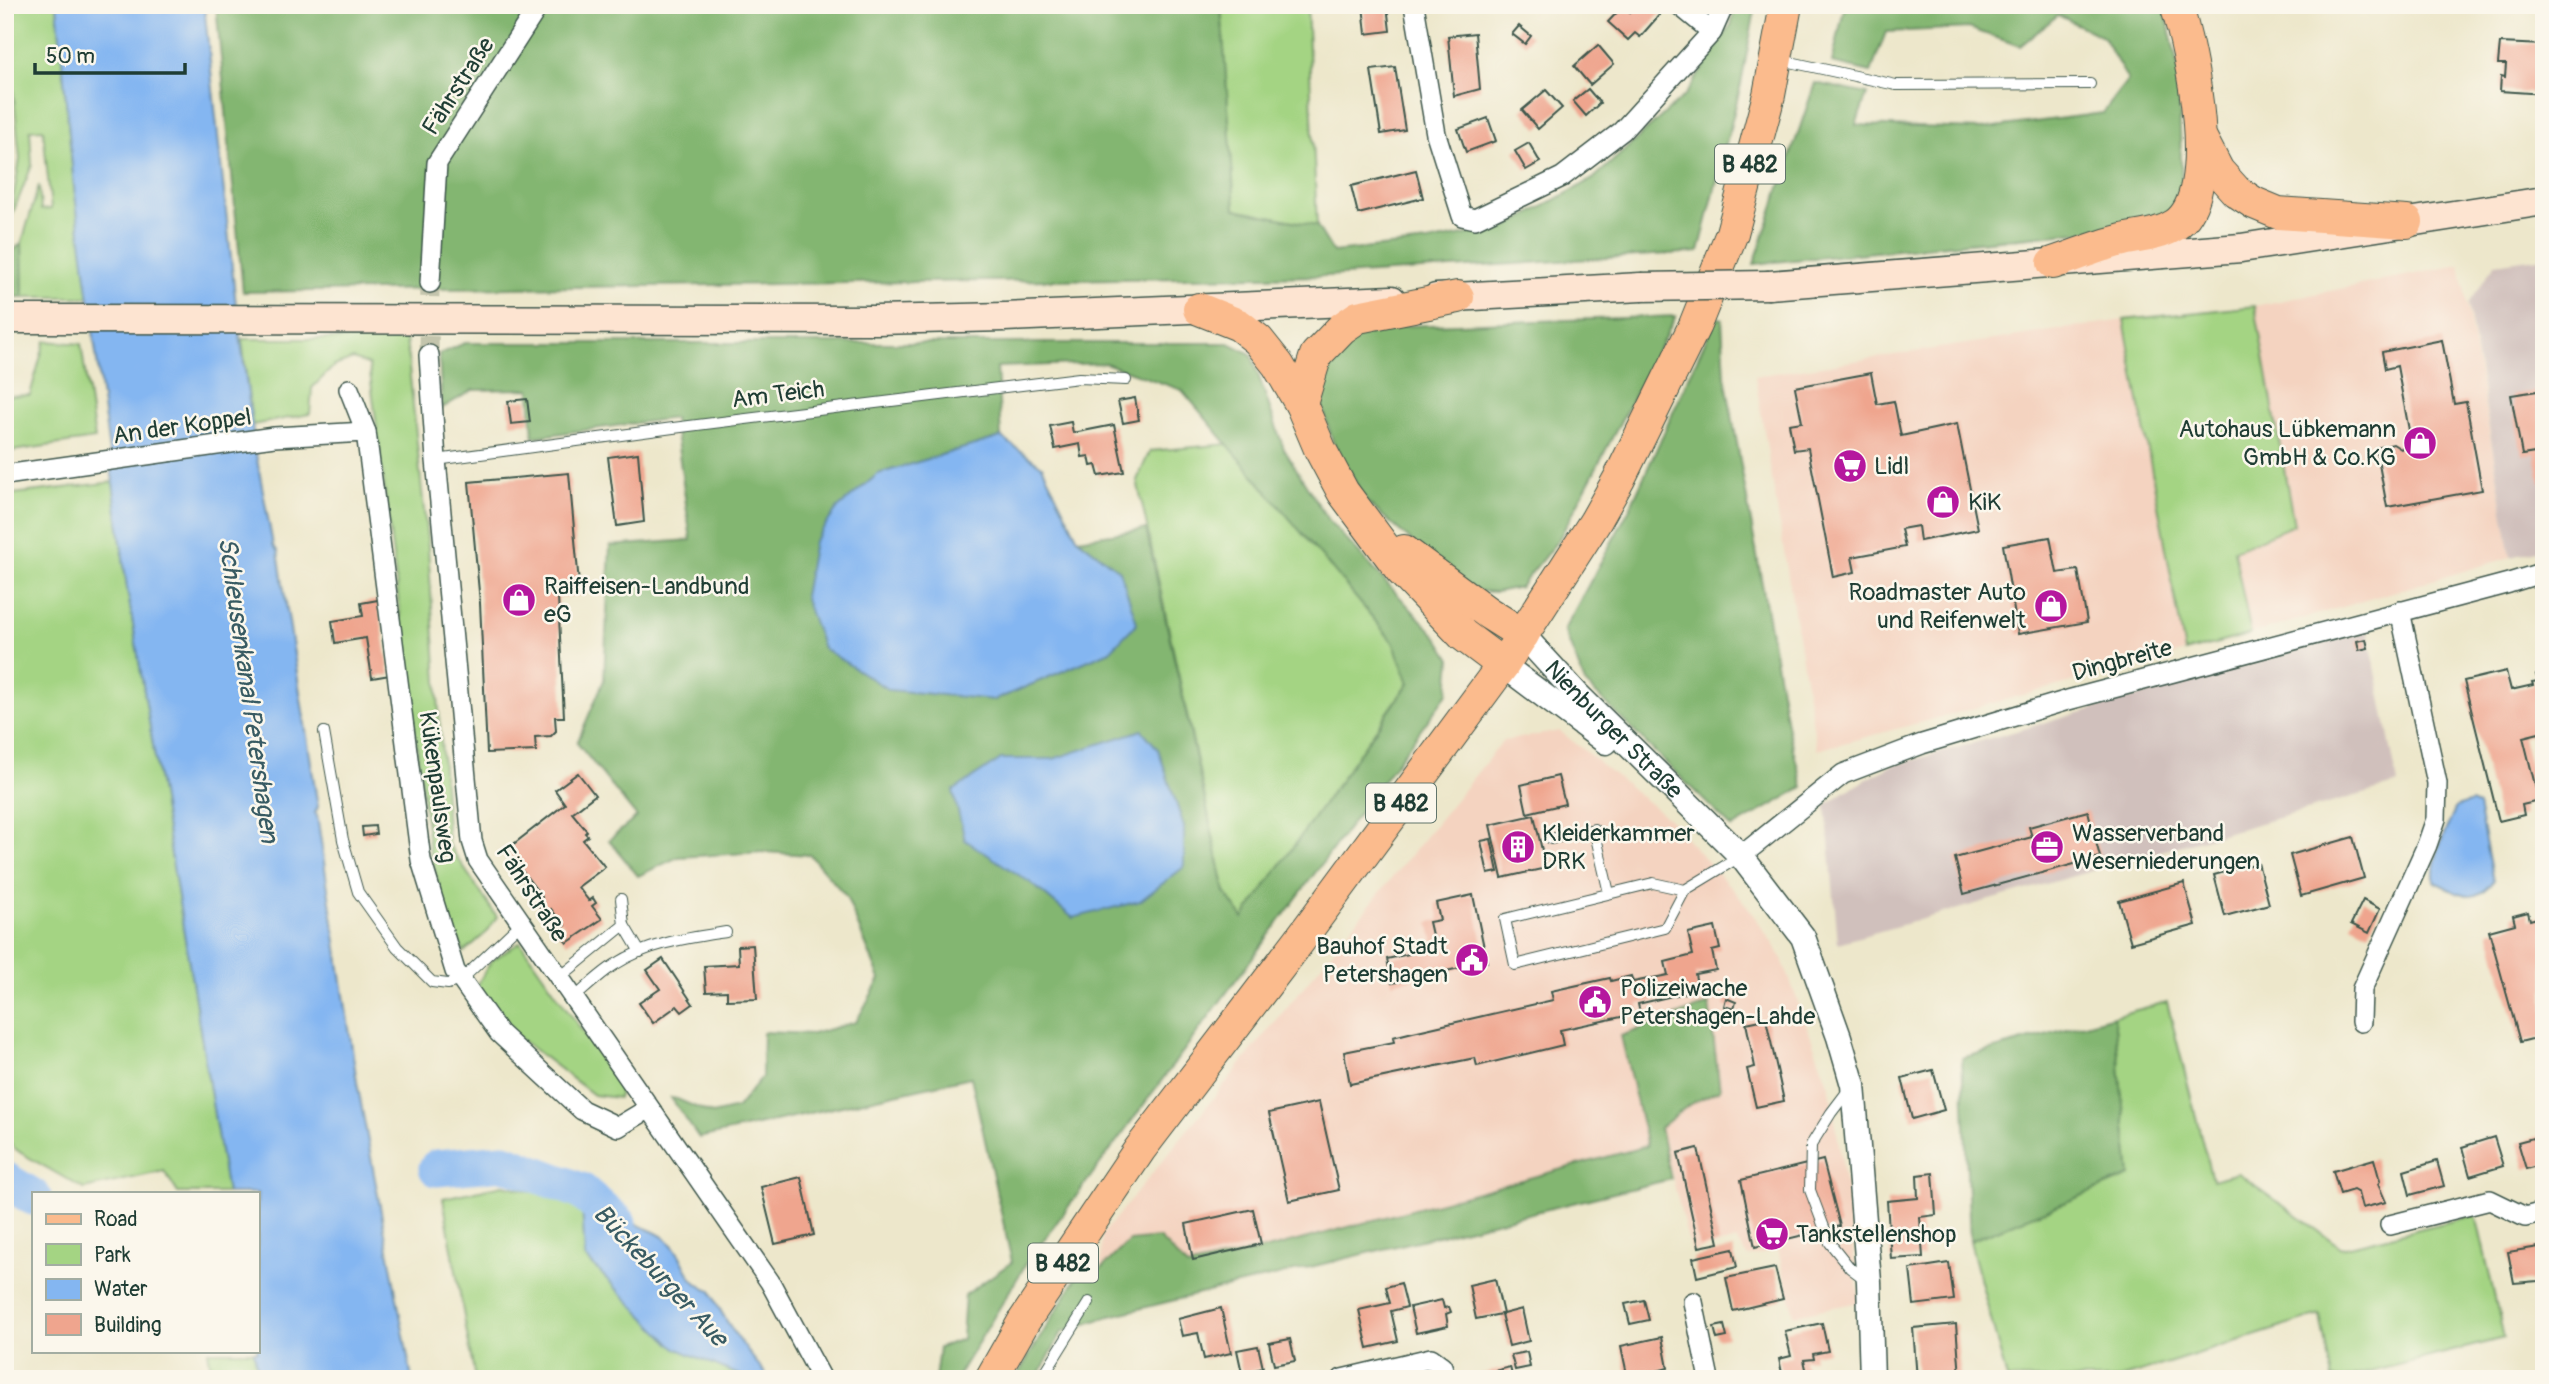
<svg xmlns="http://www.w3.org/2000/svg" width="2549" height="1384" font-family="Pangolin,sans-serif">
	<rect width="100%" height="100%" fill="#fbf7ec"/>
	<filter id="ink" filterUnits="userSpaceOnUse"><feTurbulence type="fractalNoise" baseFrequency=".0143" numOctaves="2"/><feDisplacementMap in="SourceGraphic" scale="14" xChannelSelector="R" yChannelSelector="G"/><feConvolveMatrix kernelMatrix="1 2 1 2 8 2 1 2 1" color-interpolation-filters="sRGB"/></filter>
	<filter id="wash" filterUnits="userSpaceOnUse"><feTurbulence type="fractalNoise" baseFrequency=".00686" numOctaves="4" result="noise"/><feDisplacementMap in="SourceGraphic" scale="28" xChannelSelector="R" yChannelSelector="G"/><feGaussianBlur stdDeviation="1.57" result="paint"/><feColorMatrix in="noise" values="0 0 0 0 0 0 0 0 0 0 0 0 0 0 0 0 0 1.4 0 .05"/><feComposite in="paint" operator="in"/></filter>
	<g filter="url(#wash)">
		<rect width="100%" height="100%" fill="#ede7cb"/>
		<g fill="#f4d3c0">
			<polygon points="2460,265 2511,557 2251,634 2233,550 2294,525 2255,306"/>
			<polygon points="2124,320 2185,652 1817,750 1755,376"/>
			<polygon points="1560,731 1668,818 1746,904 1781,956 1830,1089 1846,1187 1859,1302 1794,1315 1778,1250 1748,1257 1736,1240 1691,1252 1660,1128 1690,1104 1720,1090 1708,1004 1621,1036 1647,1145 1271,1248 1187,1267 1159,1238 1101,1269 1102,1235 1503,741"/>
		</g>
		<g fill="#d0c0bc">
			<polygon points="2544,257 2544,548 2511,557 2468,304 2495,264"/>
			<polygon points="2368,631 2398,784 1838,943 1826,805 1846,791 1889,767"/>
		</g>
		<g fill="#a4d483" stroke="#62885c" stroke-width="2">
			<polygon points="5,5 57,5 74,187 89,297 23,297 22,242 39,185 41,210 51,209 43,129 30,130 32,165 9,223 20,159"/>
			<polygon points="1221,5 1307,5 1317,226 1235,209"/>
			<polygon points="2255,306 2294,525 2234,550 2251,634 2185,652 2124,320"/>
			<polygon points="242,339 406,339 428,548 448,844 497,917 487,932 464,952 446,916 430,852 369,365 353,359 334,366 312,388 310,414 252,425"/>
			<polygon points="45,341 81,344 95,439 5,452 5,396 30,395"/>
			<polygon points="1229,444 1393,642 1409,682 1243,919 1225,892 1137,480 1150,451"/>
			<polygon points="113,482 127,588 227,1193 178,1193 164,1171 84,1189 21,1153 5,1141 5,495"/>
			<polygon points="520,942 622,1088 618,1098 594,1095 510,1031 475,989 491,961"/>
			<polygon points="2167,1002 2212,1180 2238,1173 2342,1248 2476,1215 2504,1338 2343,1379 2332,1379 2320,1315 2118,1379 2007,1379 1970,1241 2130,1176 2114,1016"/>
			<polygon points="503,1185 584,1203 585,1257 623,1293 738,1374 742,1379 475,1379 443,1198"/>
			<polygon points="208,1351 254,1351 259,1379 213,1379"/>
		</g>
		<g fill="#83b671" stroke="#517a52" stroke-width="2" fill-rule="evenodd">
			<polygon points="216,5 1221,5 1235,209 1317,226 1333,252 1428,242 1508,226 1593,179 1686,94 1731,25 1736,5 1756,5 1741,84 1699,252 1326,276 243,292"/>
			<polygon points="1845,5 2164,5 2178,67 2182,191 2176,207 2151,225 1754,264 1815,83 1867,94 1856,125 1980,129 2103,113 2128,80 2103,37 2058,15 2020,46 1969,28 1886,32 1871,72 1832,63"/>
			<polygon points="22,242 23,297 5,297 5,259"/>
			<polygon points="1676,316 1559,539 1520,587 1496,592 1474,591 1451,576 1366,501 1333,442 1319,395 1329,359 1357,332 1404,326"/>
			<polygon points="1716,317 1722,319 1725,376 1788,730 1803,787 1732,828 1585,683 1564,630 1629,510"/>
			<path d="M465,343H1229L1251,354L1284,449L1328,520L1438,638L1451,659L1448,693L1026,1264L956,1379H935L939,1348L962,1339L965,1295L1012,1262L971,1077L699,1138L671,1098L677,1099L712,1114L737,1108L762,1077L763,1032L812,1034L856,1022L880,979L846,896L810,855L764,852L678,857L638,876L609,840L637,817L577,743L604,680L610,546L691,540L674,418L533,437L530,389L473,390L442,408L439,354ZM1105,363L1182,390L1393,642L1409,683L1243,918L1225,892L1146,529L1078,539L1120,571L1110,651L995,700L878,474L1001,437L997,367ZM1158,749L1184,827L1073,918L1031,883L1001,759H1053Z"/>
			<polygon points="1709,1004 1720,1090 1690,1104 1660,1128 1671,1179 1110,1316 1062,1332 1037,1379 1015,1379 1081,1270 1101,1269 1129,1241 1159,1238 1187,1267 1271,1248 1647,1146 1621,1036"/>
			<polygon points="2114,1016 2130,1176 1970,1241 1962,1058"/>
		</g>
		<g fill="#84b6f1" stroke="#527a92" stroke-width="2">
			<polygon points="57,5 204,5 236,305 256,454 273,545 278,552 318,807 315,813 317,815 357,1082 412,1379 259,1379 254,1351 257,1351 257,1193 227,1193 127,588 74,187"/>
			<polygon points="1001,437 1042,466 1078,539 1120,571 1137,623 1110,651 995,700 889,690 823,648 804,596 814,541 838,508 878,474"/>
			<polygon points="1142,730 1158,749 1184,827 1184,867 1140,901 1073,918 1031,883 965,840 953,791 1001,759 1053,759"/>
			<path d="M2472,802L2478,806L2493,881C2472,907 2461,894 2435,882C2429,863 2448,825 2456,807Z"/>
			<path d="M581,1191C612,1196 613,1210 637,1224C646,1229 658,1232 666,1239C688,1257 682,1281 711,1291C725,1324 746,1349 768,1377L748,1379L675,1348L585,1257Z"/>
		</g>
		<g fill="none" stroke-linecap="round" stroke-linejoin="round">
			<g stroke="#84b6f1" stroke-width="37">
				<polyline points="437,1168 504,1162 581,1191 618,1223"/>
				<polyline points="5,1180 33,1197"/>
			</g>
		</g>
		<g id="blocks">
			<g fill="#efa58e">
				<polygon points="1363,5 1387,5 1390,31 1366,34"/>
				<polygon points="1636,5 1652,5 1661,13 1640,37 1635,33 1628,40 1608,22 1623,6 1630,12"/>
				<polygon points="1519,26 1531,36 1525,44 1512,34"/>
				<polygon points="1475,33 1480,89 1454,96 1448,36"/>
				<polygon points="2500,43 2544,45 2544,94 2500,91 2501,76 2505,77 2506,64 2498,64"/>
				<polygon points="1598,45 1614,64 1590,85 1574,66"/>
				<polygon points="1395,67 1405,130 1381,134 1371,70"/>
				<polygon points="1588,89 1600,103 1586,116 1573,101"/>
				<polygon points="1546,90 1562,108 1538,129 1522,110"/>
				<polygon points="1488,118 1496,141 1466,152 1458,129"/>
				<polygon points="1529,143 1540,162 1526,170 1515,151"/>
				<polygon points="1416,170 1423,198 1358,214 1351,186"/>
				<polygon points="2442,340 2454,404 2466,402 2482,490 2387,507 2376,448 2393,444 2401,449 2406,442 2411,441 2397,366 2385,369 2382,352"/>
				<polygon points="1871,373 1877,404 1894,401 1901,436 1957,424 1978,529 1920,541 1918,526 1901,529 1905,547 1852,557 1855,572 1833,577 1808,448 1794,450 1789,424 1802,422 1795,387"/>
				<polygon points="2544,390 2544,482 2540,483 2535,453 2522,455 2511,395"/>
				<polygon points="1135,398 1139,420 1123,423 1118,401"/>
				<polygon points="527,399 530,422 511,424 508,401"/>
				<polygon points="1071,422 1073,433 1114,425 1124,472 1099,476 1096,465 1091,466 1089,456 1082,457 1080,444 1055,449 1050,426"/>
				<polygon points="638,453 644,522 617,526 608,457"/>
				<polygon points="569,473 580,595 558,597 564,717 555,717 556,731 551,736 535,737 536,751 487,753 480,603 469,482"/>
				<polygon points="2050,537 2057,573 2078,570 2087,622 2018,634 2003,545"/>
				<polygon points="378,600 390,675 372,678 366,638 335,643 332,621 363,616 361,603"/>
				<polygon points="2366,639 2368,648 2359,650 2357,641"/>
				<polygon points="2506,671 2511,690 2533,685 2532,682 2538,681 2536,675 2544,673 2544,746 2539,733 2523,737 2539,801 2522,805 2524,815 2499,821 2464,681"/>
				<polygon points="578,773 595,795 572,813 587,831 585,833 588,836 583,840 605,867 578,887 589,901 593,898 596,903 592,906 602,919 567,943 558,932 565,926 560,920 554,923 550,918 555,914 551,909 548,912 543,911 537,904 542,897 506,850 565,804 555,790"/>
				<polygon points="1558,776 1565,804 1527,813 1521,785"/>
				<polygon points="2088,811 2100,857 1964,894 1955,858 2032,837 2029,827"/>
				<polygon points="1534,815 1546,868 1502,878 1490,825"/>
				<polygon points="375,826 376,834 363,836 362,827"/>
				<polygon points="2353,837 2364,878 2301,896 2290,855"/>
				<polygon points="1491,839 1498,872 1488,874 1481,841"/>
				<polygon points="2258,863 2269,904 2225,916 2214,875"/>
				<polygon points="2184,883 2196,925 2131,943 2119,901"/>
				<polygon points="1473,895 1487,962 1392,983 1387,959 1435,948 1429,922 1440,920 1436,903"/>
				<polygon points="2363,900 2380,909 2369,933 2351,924"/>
				<polygon points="2528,912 2530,920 2544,916 2544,1036 2520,1042 2489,931 2515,924 2513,916"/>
				<polygon points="1715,927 1720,949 1712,951 1716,970 1695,974 1698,990 1638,1004 1640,1013 1560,1030 1563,1045 1477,1066 1475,1058 1350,1084 1344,1052 1394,1042 1393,1037 1413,1032 1553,1000 1551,991 1610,978 1611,981 1631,976 1633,982 1668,975 1665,962 1693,955 1688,933"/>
				<polygon points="753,945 757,999 727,1000 727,991 706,992 704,966 739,964 738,946"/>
				<polygon points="663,959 693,1004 682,1012 677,1006 653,1023 639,1003 660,989 647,970"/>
				<polygon points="1726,998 1736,1002 1734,1009 1724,1006"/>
				<polygon points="1766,1019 1784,1101 1756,1107 1747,1069 1755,1067 1746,1023"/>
				<polygon points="1933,1070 1944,1110 1912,1119 1902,1078"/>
				<polygon points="1319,1102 1339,1190 1289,1201 1269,1113"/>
				<polygon points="2544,1135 2544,1164 2526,1169 2518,1142"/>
				<polygon points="2494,1137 2503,1166 2470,1176 2462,1147"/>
				<polygon points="1698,1148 1719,1243 1699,1247 1678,1153"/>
				<polygon points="2374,1159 2380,1181 2378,1184 2386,1202 2362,1208 2358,1193 2353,1190 2340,1194 2333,1171"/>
				<polygon points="1823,1160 1840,1226 1755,1247 1741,1180"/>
				<polygon points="2437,1161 2444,1186 2410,1195 2404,1171"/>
				<polygon points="1933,1173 1936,1215 1920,1217 1923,1257 1891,1259 1887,1201 1918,1198 1917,1175"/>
				<polygon points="801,1177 814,1235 775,1244 761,1187"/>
				<polygon points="1253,1209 1261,1244 1193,1260 1186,1224"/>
				<polygon points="2539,1247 2540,1255 2544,1254 2544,1278 2538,1281 2514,1283 2508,1252"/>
				<polygon points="1733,1249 1737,1267 1697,1277 1693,1258"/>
				<polygon points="1949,1263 1954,1300 1914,1305 1910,1269"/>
				<polygon points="1775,1268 1783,1299 1733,1311 1726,1278"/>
				<polygon points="1495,1279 1503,1314 1522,1309 1529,1341 1509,1346 1501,1314 1476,1319 1469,1285"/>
				<polygon points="1401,1283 1407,1307 1391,1311 1398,1341 1368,1348 1359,1310 1390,1303 1386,1287"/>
				<polygon points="1442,1300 1444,1308 1449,1307 1451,1312 1446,1314 1448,1326 1416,1333 1410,1307"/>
				<polygon points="1644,1300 1649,1320 1630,1324 1625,1304"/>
				<polygon points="1221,1308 1231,1353 1204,1359 1198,1333 1182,1336 1178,1319"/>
				<polygon points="1822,1323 1828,1351 1813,1354 1814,1359 1804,1360 1807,1373 1783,1378 1779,1359 1791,1356 1785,1331"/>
				<polygon points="1956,1324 1960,1377 1917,1379 1913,1328"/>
				<polygon points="1724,1325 1727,1337 1717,1339 1714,1327"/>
				<polygon points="1662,1337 1668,1368 1657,1371 1659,1379 1628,1379 1621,1346"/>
				<polygon points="1290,1339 1295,1361 1274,1365 1269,1343"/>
				<polygon points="1258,1346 1263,1368 1242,1373 1237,1350"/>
				<polygon points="1527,1352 1530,1367 1515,1370 1511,1355"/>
				<polygon points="1510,1367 1513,1379 1480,1379 1479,1375"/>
			</g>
		</g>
	</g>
	<g filter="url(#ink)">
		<use href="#blocks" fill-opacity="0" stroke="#3e564b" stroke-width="2"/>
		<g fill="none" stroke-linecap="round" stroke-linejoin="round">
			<polyline stroke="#c4c5ad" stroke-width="19" stroke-dasharray="19 10" stroke-linecap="butt" points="429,355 430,283"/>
			<g stroke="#3e564b" stroke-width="12">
				<g id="service">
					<polyline points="1781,60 1896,85 2090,84"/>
					<polyline points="436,460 673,428 1079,378 1126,380"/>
					<polyline points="324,732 343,840 358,892 397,947 432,982 448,984 461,980 521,923"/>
					<polyline points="1551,839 1594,829 1609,893"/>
					<polyline points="1685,890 1665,928 1515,965 1505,919 1653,883 1685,890 1741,856"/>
					<polyline points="624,925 640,952"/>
					<polyline points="559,978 624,925 621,899"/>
					<path d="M573,999C587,987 601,973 616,964C649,943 688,938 726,932"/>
					<polyline points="1850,1088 1831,1113 1811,1145 1810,1190 1830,1243 1850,1268 1866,1280"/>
					<polyline points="1041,1379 1089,1302"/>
				</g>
			</g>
			<g stroke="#3e564b" stroke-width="22">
				<g id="minor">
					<polyline points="1414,5 1436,134 1462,216 1475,219 1562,177 1622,131 1712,32 1679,5"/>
					<polyline points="1712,32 1724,5"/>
					<polyline points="430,283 437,163 539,5"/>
					<polyline points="429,355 436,460 472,841 478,860 770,1282 822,1379"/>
					<polyline points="349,389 366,432 421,860 455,971 499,1033 582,1110 618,1127 648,1109"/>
					<polyline points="5,475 274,437 366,432"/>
					<polyline points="1741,856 1843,774 1922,744 2068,700 2509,583 2544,572"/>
					<polyline points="2361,1022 2362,989 2427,845 2436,819 2437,783 2400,611"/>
					<polyline points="2390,1225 2490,1200 2525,1217 2544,1212"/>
					<polyline points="1693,1302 1709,1379"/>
					<polyline points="1342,1379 1431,1358 1442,1366 1446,1379"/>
				</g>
			</g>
			<g stroke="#3e564b" stroke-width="27">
				<g id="tertiary">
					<path id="s1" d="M1523,635L1577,694L1741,856L1803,937L1839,1037L1853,1085L1869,1282L1872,1379"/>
					<polyline points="1503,665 1606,742"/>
				</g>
			</g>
			<g stroke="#3e564b" stroke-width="31">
				<g id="secondary">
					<polyline points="1769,285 2241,248 2544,201"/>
					<polyline points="1436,298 1641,287"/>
					<polyline points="5,319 876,320 1005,317 1392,300"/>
				</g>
			</g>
			<g stroke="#3e564b" stroke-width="34">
				<g id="primary">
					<polyline points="2202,140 2218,171 2236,191 2254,203 2278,213 2407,222"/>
					<path d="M2053,263C2075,256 2097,246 2119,241C2138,236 2158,236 2175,225C2222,195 2191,49 2176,5"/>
					<polyline points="1199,309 1239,325 1258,340 1278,365 1301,404 1320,449 1343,492 1401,570 1463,635 1503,665"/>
					<polyline points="1301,404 1316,355 1342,328 1358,317 1458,297"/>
					<polyline points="1404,551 1488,613 1523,635"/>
					<polyline points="991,1379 1024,1321 1140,1149 1299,941 1503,665 1595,522 1619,479 1695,325 1732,233 1769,95 1786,5"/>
				</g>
			</g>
			<use href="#service" stroke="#fff" stroke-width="10"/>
			<use href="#minor" stroke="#fff" stroke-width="19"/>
			<use href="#tertiary" stroke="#fff" stroke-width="24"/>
			<use href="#secondary" stroke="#fde4d1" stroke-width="28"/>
			<use href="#primary" stroke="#fbbb8d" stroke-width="32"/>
			<g stroke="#3e564b" stroke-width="31" stroke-linecap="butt">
				<polyline id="secondary-bridge" points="1641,287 1769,285"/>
			</g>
			<use href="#secondary-bridge" stroke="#fde4d1" stroke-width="28"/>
		</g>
	</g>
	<defs>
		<g id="shop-disc" transform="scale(1.75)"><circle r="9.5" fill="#b5179e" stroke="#fbf7ec"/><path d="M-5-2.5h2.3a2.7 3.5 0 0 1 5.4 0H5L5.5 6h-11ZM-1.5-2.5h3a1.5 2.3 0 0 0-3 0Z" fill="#fff"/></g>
		<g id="supermarket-disc" transform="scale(1.75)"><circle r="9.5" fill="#b5179e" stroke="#fbf7ec"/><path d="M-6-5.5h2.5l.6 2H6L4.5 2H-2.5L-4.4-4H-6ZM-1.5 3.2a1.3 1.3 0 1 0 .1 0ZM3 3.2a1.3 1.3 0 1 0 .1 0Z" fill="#fff"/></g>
		<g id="building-disc" transform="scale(1.75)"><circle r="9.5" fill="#b5179e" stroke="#fbf7ec"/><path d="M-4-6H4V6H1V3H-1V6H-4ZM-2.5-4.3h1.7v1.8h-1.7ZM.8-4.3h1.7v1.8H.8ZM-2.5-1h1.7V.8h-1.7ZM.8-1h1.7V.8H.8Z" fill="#fff"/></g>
		<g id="office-disc" transform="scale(1.75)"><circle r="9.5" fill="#b5179e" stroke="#fbf7ec"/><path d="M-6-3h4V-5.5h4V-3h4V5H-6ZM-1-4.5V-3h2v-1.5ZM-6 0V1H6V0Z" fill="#fff"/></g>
		<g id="civic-disc" transform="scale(1.75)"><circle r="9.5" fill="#b5179e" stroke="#fbf7ec"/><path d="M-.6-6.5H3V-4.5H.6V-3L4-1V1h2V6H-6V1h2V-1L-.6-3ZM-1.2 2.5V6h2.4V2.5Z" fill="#fff"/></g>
	</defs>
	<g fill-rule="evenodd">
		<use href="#shop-disc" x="2420" y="443"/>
		<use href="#supermarket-disc" x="1850" y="466"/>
		<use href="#shop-disc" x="1943" y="502"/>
		<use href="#shop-disc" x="519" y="600"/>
		<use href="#shop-disc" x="2051" y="606"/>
		<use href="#building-disc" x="1518" y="847"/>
		<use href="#office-disc" x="2047" y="847"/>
		<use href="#civic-disc" x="1472" y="960"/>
		<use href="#civic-disc" x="1595" y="1002"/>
		<use href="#supermarket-disc" x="1772" y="1234"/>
	</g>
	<g text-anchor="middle" stroke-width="5" stroke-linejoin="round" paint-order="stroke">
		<g fill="#fbf7ec" stroke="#61756b" stroke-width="2">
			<rect x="1715" y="144.5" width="70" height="39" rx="5"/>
			<rect x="1366" y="783.5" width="70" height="39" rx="5"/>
			<rect x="1028" y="1243.5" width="70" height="39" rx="5"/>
		</g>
		<g font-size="23" font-weight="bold" fill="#1f3d34">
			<text x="1750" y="172">B 482</text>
			<text x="1401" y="811">B 482</text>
			<text x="1063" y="1271">B 482</text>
		</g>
		<g font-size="24" fill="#1f3d34" stroke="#fbf7ec">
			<text transform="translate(458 86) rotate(-57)" y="8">Fährstraße</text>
			<text transform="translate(778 394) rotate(-7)" y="8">Am Teich</text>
			<text transform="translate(182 426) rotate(-8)" y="8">An der Koppel</text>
			<text transform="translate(2122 660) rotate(-15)" y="8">Dingbreite</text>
			<text dy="8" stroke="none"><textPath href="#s1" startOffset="131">Nienburger Straße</textPath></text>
			<text transform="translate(438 787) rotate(82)" y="8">Kükenpaulsweg</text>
			<text transform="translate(532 893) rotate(57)" y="8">Fährstraße</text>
		</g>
		<g font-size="24" fill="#1f3d34" stroke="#fbf7ec" text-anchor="start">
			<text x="2396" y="437" text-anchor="end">Autohaus Lübkemann<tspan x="2396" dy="28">GmbH &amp; Co.KG</tspan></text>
			<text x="1874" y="474">Lidl</text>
			<text x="1968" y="510">KiK</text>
			<text x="544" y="594">Raiffeisen-Landbund<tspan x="544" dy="28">eG</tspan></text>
			<text x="2026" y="600" text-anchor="end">Roadmaster Auto<tspan x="2026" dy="28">und Reifenwelt</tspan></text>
			<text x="1542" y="841">Kleiderkammer<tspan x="1542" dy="28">DRK</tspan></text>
			<text x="2072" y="841">Wasserverband<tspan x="2072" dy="28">Weserniederungen</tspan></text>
			<text x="1448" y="954" text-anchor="end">Bauhof Stadt<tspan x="1448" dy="28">Petershagen</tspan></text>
			<text x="1620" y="996">Polizeiwache<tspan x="1620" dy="28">Petershagen-Lahde</tspan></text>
			<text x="1796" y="1242">Tankstellenshop</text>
		</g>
		<g font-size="26" font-style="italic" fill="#385b63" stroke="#fbf7ec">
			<text transform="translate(249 690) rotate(82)" y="9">Schleusenkanal Petershagen</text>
			<text transform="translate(661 1275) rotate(47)" y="9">Bückeburger Aue</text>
		</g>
	</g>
	<rect width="2549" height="1384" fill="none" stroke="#fbf7ec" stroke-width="28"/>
	<rect x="32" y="1192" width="228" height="161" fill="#fbf7ec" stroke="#a3ada2" stroke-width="2"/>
	<rect x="46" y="1214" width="35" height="10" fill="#fbbb8d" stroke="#a3ada2" stroke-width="2"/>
	<text x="94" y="1226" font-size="21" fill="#1f3d34">Road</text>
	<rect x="46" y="1244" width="35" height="21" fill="#a4d483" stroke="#a3ada2" stroke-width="2"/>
	<text x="94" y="1262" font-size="21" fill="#1f3d34">Park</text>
	<rect x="46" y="1279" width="35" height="21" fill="#84b6f1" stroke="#a3ada2" stroke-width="2"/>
	<text x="94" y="1296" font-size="21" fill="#1f3d34">Water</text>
	<rect x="46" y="1314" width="35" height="21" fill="#efa58e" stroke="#a3ada2" stroke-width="2"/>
	<text x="94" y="1332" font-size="21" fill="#1f3d34">Building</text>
	<path d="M35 63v10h150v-10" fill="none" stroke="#1f3d34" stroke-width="3.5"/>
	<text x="46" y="63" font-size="21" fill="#1f3d34" stroke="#fbf7ec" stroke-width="5" paint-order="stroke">50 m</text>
</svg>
